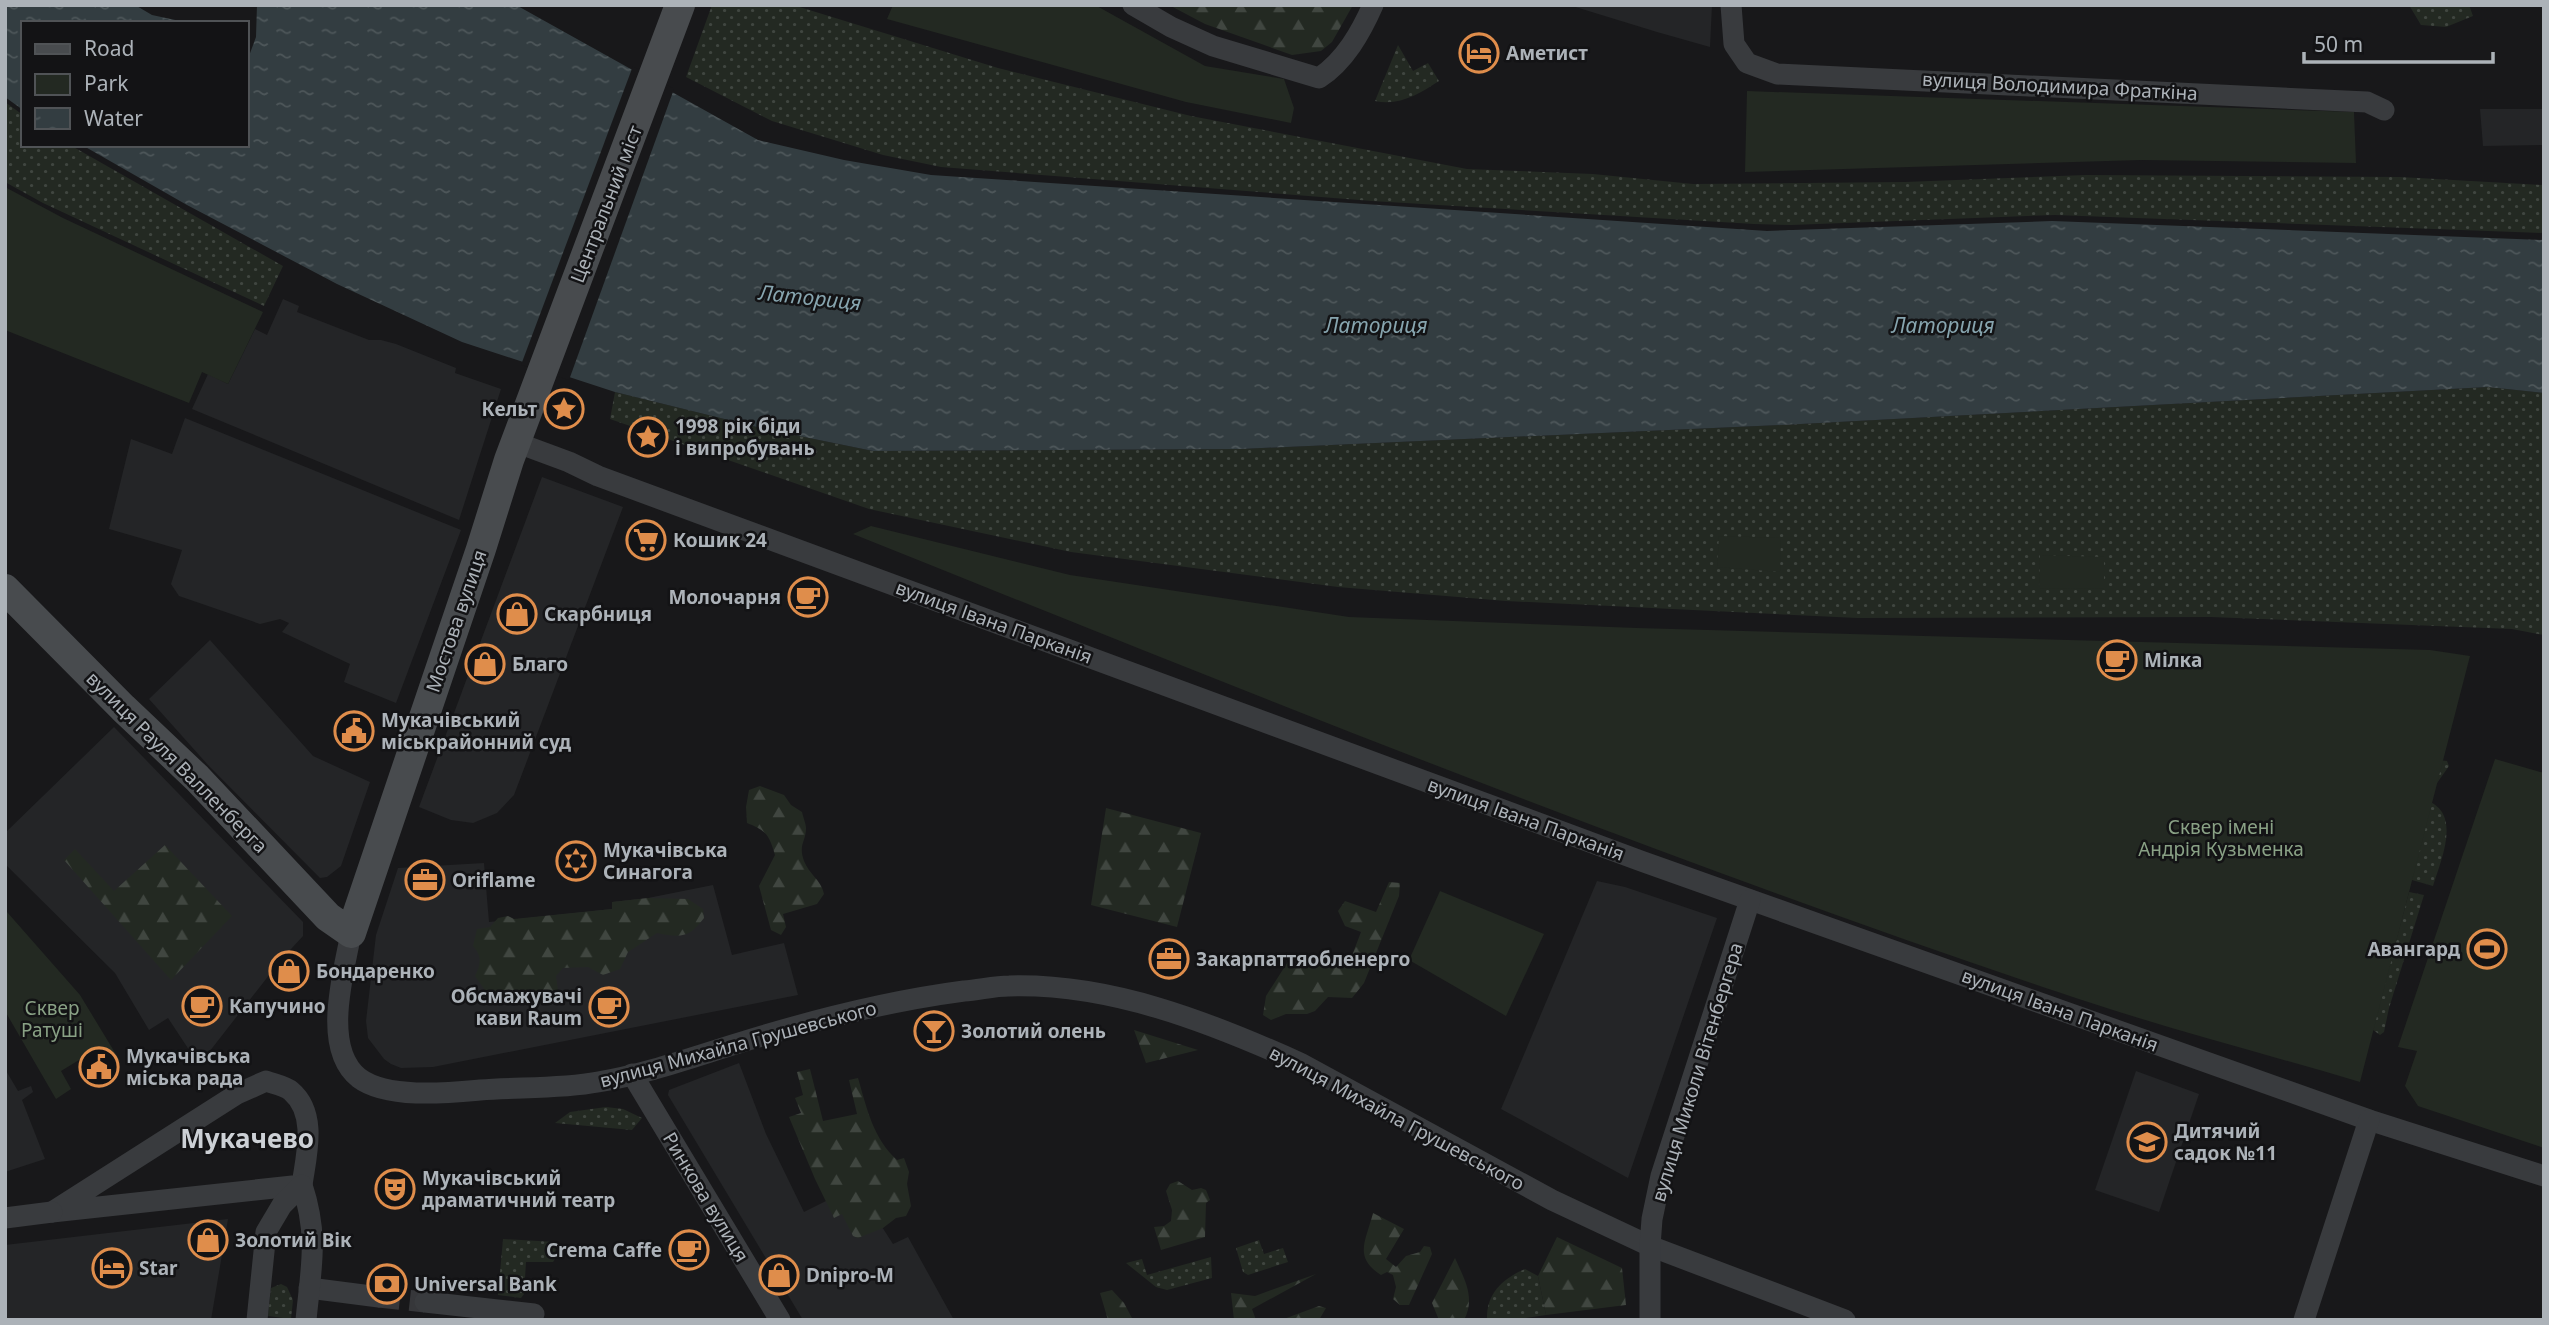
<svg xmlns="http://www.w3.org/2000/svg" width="2549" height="1325" font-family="'Noto Sans',sans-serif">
	<defs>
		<pattern id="grass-dots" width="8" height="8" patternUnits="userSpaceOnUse" patternTransform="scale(1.75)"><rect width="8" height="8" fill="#232922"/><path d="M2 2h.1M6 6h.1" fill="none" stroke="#404640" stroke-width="1.8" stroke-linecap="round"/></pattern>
		<pattern id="forest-firs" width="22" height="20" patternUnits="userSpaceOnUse" patternTransform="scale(1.75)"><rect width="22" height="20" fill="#232922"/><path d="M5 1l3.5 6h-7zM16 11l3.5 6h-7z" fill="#404640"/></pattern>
		<pattern id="water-ripples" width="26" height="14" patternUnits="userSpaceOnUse" patternTransform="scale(1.75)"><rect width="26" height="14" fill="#333d41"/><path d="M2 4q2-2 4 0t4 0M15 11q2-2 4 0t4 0" fill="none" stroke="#4e575a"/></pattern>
	</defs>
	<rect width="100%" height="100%" fill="#18181a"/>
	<g fill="#242527">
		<polygon points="1569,5 1712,5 1710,47 1657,32"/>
		<polygon points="2480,109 2544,109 2544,145 2483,146"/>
		<polygon points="283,299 299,306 297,312 369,340 381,340 396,344 456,368 455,373 501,389 459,520 192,409 208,374 228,384 255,329 267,335"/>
		<polygon points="185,418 461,530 396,703 344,682 350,664 282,632 289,623 280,619 260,624 179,596 171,584 182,550 109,529 131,439 172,454"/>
		<polygon points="542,477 623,507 514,795 497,813 473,823 451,820 419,807"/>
		<polygon points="210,640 313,756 370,782 341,866 327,877 320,878 208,765 149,699"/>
		<polygon points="114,727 303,922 303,936 280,961 199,1065 168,1018 149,1030 115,973 5,864 5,833"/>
		<polygon points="484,863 489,922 612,909 612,902 648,898 713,885 732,955 784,943 798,995 433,1067 401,1068 391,1064 384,1059 368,1038 366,1021 376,935 398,868"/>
		<polygon points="1597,881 1625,887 1717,918 1628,1178 1501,1109"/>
		<polygon points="739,1063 766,1134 804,1212 836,1196 875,1216 893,1244 908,1237 954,1320 803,1320 668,1095 669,1090"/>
		<polygon points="5,1069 18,1091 31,1086 33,1092 22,1100 45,1159 5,1172"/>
		<polygon points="2136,1071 2199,1094 2159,1212 2095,1190"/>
		<polygon points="228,1219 211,1320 5,1320 5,1245"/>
	</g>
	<g fill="url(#grass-dots)">
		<polygon points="712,5 793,5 998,68 1191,116 1467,169 1593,174 1693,184 1905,182 2086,175 2400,177 2544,185 2544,233 2055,215 1791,225 1754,224 1372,201 941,167 883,155 772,121 686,77"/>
		<polygon points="2409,5 2469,5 2473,16 2446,27 2421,25"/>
		<path d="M1398,45L1413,71L1428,63L1439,81C1419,94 1400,106 1375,101Z"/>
		<polygon points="5,102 23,115 23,145 70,145 283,266 264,306 43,203 5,182"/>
		<polygon points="2488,387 2544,393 2544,635 2512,629 2211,617 1858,618 1506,601 1338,587 1071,552 869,509 610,419 615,392 765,429 873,451 1241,449 1782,425"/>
		<path d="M2410,757L2447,761L2449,766L2425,800C2463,812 2441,859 2433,886L2412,880Z"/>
		<polygon points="2409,892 2424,895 2389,1008 2384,1032 2380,1035 2365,1024 2388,971"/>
		<polygon points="606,1107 623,1109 642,1118 632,1130 555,1123 570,1112"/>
		<polygon points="503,1239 556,1242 555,1259 553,1262 526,1262 524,1294 521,1298 498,1295"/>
		<polygon points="1259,1240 1264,1254 1283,1248 1288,1262 1248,1275 1243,1272 1236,1248"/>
		<polygon points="1211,1257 1212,1278 1167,1290 1156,1287 1126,1263 1142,1259 1147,1275"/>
		<path d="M1525,1269L1538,1276L1546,1315L1512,1320H1487C1486,1294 1502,1279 1525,1269Z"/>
		<polygon points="281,1284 287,1287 293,1300 291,1319 268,1316 271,1288"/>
	</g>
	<g fill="url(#forest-firs)">
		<polygon points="1169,5 1353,5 1332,42 1321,51 1292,55 1205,24"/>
		<path d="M760,786L784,795L791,805L802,812C803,817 806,824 806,828C806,842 798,844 804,861C809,874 821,880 824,894L817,904L783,914L786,927L781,935L771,930L759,886L775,855C769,835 767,831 747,823L746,807L749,790Z"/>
		<polygon points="1106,808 1201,833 1177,927 1091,905"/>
		<polygon points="165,845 232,916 171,980 64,860 75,849 114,891"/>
		<polygon points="1389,882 1400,883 1399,896 1364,983 1352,998 1328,997 1315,1011 1307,1014 1286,1014 1271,1020 1263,1015 1266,996 1289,960 1316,954 1348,966 1361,932 1345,926 1338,911 1345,901 1376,912"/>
		<path d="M648,898L688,899L703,909L704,918C689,938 681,938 657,933L628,952L620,969L603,975L588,967L563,968L556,976L558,990L496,999L489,996L475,976C481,964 482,956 473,946L477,929L490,927L498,918L508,916L514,919L612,909V902Z"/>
		<polygon points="1134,1030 1198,1050 1146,1063"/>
		<path d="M810,1069L823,1121L857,1114L849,1080L858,1078C867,1109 873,1138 897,1160L904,1158L909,1172L907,1184L911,1206L906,1216L896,1218L883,1228L858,1238L853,1236L842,1214L834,1218L815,1179L789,1117L801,1113L795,1098L803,1095L797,1072Z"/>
		<polygon points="1178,1181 1192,1190 1201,1188 1206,1190 1210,1200 1206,1203 1205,1237 1161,1250 1154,1227 1164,1226 1171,1221 1172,1210 1166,1191 1170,1184"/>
		<path d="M1373,1213L1404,1229L1386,1259L1396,1267L1406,1256L1420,1252L1424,1246L1430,1247L1432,1254L1409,1305H1400L1393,1299L1396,1287L1393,1275L1387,1272L1381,1275C1353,1257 1366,1241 1373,1213Z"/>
		<polygon points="1557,1237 1622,1268 1626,1305 1546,1315 1538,1276"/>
		<path d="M1455,1258C1464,1279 1476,1297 1464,1320H1439L1432,1303Z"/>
		<polygon points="1316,1274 1252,1309 1256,1320 1234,1320 1231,1293 1255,1296"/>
		<polygon points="1112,1290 1124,1303 1133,1320 1108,1320 1100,1293"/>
		<polygon points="1319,1306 1326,1308 1319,1320 1281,1320"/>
	</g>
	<g fill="#232922">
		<polygon points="893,5 1095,5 1205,66 1284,79 1294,108 1291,123 1186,102 887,19"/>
		<polygon points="1747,91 2354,112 2356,163 2141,160 1745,172"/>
		<polygon points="5,187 63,218 263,312 228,384 202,372 189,403 5,330"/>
		<path d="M871,526L1070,575L1349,617L1637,628L2430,650L2470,656L2360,1082C2259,1052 2157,1026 2058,992C1650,855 1252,694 853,534Z"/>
		<polygon points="1719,536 1781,538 1780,572 1717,567"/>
		<polygon points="2040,555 2104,557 2104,589 2039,588"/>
		<polygon points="2495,759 2544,773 2544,1148 2418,1106 2405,1086 2417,1051 2398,1047"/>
		<polygon points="1440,891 1544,934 1506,1016 1409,960"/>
		<polygon points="7,912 80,995 120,1061 108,1068 97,1049 61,1071 71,1089 56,1099 5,1011 5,914"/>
	</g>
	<g fill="url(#water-ripples)">
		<polygon points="5,5 135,5 152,15 189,23 23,23 23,110 5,97"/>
		<polygon points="257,5 516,5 758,140 844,160 931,175 1767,231 2052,221 2544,240 2544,393 2488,387 1782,425 1241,449 873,451 765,429 615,392 462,342 337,284 187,205 82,145 247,145 247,55 249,56 256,37"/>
	</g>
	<polygon fill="#18181a" points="633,66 674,89 569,380 521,365"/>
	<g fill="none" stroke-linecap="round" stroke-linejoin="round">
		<polyline stroke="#36373a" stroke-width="21" stroke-dasharray="21 10" stroke-linecap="butt" points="379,1297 425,1302"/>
		<g stroke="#393b3e" stroke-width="21">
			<path d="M1133,5L1171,27L1213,46L1319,78C1345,61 1361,32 1373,5"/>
			<polyline points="1731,5 1734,44 1747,63 1777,74 2367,102 2384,110"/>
			<polyline points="515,442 569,462 598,476 1641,861 2369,1120 2544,1176"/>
			<path d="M351,933C344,972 321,1048 359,1078C387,1099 447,1093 480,1090C520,1087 560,1089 598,1082C646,1074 693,1057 739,1043C813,1020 888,1001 964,991C979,990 994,986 1009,986C1110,983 1209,1022 1300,1063L1552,1200L1650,1246L1845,1320"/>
			<polyline points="632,1074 780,1320"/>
			<path d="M266,1081C274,1084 285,1086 291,1091C318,1114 306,1156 302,1185L52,1212L237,1094Z"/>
			<polyline points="5,1218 52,1212"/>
			<polyline points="309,1288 379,1297"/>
			<polyline points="425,1302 534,1314"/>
			<path d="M257,1320L266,1232L282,1205L302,1185C319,1236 311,1268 306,1320"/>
			<polyline points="1650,1320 1650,1246 1652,1219 1661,1176 1750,900"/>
			<polyline points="2304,1320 2369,1120"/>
		</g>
		<polyline stroke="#484b4e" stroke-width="30" points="5,589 123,708 197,778 328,917 351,933 481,549 509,460 680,5"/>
	</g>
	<defs>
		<g id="hotel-ring" transform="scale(2.0125)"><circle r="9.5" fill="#131315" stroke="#df8d4b" stroke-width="1.5"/><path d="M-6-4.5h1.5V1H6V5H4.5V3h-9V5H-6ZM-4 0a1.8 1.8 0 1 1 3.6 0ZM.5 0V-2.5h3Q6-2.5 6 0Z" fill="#df8d4b"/></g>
		<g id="sight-ring" transform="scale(2.0125)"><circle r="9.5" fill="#131315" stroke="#df8d4b" stroke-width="1.5"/><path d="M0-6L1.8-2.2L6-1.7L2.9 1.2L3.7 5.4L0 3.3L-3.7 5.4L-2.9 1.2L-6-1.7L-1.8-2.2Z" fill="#df8d4b"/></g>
		<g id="supermarket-ring" transform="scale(2.0125)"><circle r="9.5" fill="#131315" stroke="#df8d4b" stroke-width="1.5"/><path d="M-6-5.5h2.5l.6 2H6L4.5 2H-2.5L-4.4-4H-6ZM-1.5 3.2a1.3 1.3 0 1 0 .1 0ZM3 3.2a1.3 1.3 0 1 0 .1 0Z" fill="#df8d4b"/></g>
		<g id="cafe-ring" transform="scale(2.0125)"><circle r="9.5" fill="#131315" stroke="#df8d4b" stroke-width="1.5"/><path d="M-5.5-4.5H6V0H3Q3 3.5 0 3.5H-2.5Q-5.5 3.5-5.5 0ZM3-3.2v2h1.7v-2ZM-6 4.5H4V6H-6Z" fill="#df8d4b"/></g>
		<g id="shop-ring" transform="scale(2.0125)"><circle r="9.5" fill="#131315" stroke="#df8d4b" stroke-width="1.5"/><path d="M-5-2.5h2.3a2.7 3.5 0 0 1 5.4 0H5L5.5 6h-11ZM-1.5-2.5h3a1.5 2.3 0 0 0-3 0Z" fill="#df8d4b"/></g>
		<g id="civic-ring" transform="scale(2.0125)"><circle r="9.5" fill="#131315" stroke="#df8d4b" stroke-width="1.5"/><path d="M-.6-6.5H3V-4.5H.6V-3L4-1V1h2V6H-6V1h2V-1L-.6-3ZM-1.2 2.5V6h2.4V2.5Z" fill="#df8d4b"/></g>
		<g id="synagogue-ring" transform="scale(2.0125)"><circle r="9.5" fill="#131315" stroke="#df8d4b" stroke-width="1.5"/><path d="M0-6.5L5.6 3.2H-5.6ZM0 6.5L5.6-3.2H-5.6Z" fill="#df8d4b"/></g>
		<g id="office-ring" transform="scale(2.0125)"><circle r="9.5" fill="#131315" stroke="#df8d4b" stroke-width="1.5"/><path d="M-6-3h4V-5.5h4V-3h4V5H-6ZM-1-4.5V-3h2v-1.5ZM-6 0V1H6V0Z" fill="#df8d4b"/></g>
		<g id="stadium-ring" transform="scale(2.0125)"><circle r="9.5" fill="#131315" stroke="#df8d4b" stroke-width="1.5"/><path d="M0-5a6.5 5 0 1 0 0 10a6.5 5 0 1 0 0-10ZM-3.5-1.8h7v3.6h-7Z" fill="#df8d4b"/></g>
		<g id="bar-ring" transform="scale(2.0125)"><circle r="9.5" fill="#131315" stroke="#df8d4b" stroke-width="1.5"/><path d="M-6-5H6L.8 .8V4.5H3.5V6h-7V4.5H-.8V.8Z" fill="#df8d4b"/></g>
		<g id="school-ring" transform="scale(2.0125)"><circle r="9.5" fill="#131315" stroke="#df8d4b" stroke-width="1.5"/><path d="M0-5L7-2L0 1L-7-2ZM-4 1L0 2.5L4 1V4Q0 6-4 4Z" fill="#df8d4b"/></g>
		<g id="theatre-ring" transform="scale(2.0125)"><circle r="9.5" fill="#131315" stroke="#df8d4b" stroke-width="1.5"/><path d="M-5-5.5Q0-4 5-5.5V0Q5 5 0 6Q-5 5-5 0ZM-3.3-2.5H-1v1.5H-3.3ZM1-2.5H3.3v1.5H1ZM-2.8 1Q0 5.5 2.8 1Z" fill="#df8d4b"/></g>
		<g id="bank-ring" transform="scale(2.0125)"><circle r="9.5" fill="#131315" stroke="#df8d4b" stroke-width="1.5"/><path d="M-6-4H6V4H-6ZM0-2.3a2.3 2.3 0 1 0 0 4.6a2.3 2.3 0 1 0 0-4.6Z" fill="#df8d4b"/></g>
	</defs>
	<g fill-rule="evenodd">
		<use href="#hotel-ring" x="1479" y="53"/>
		<use href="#sight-ring" x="564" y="409"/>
		<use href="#sight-ring" x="648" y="437"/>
		<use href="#supermarket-ring" x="646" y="540"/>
		<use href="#cafe-ring" x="808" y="597"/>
		<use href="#shop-ring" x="517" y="614"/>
		<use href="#cafe-ring" x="2117" y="660"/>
		<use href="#shop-ring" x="485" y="664"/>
		<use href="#civic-ring" x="354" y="731"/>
		<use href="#synagogue-ring" x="576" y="861"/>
		<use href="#office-ring" x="425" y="880"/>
		<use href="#stadium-ring" x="2487" y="949"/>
		<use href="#office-ring" x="1169" y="959"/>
		<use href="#shop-ring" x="289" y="971"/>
		<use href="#cafe-ring" x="202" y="1006"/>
		<use href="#cafe-ring" x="609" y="1007"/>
		<use href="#bar-ring" x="934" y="1031"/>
		<use href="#civic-ring" x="99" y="1067"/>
		<use href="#school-ring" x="2147" y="1142"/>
		<use href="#theatre-ring" x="395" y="1189"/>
		<use href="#shop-ring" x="208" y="1240"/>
		<use href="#cafe-ring" x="689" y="1250"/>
		<use href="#hotel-ring" x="112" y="1268"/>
		<use href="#shop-ring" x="779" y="1275"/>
		<use href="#bank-ring" x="387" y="1284"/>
	</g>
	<g text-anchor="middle" stroke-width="5" stroke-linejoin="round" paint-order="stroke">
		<g font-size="19" font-weight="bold" fill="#acb2b8" stroke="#131315" text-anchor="start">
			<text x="1506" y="60">Аметист</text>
			<text x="537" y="416" text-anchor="end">Кельт</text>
			<text x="675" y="433">1998 рік біди<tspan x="675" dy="22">і випробувань</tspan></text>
			<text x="673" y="547">Кошик 24</text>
			<text x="781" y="604" text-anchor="end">Молочарня</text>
			<text x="544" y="621">Скарбниця</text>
			<text x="2144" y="667">Мілка</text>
			<text x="512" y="671">Благо</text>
			<text x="381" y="727">Мукачівський<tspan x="381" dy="22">міськрайонний суд</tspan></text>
			<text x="603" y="857">Мукачівська<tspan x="603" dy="22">Синагога</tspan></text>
			<text x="452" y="887">Oriflame</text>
			<text x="2460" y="956" text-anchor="end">Авангард</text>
			<text x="1196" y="966">Закарпаттяобленерго</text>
			<text x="316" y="978">Бондаренко</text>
			<text x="582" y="1003" text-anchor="end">Обсмажувачі<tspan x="582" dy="22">кави Raum</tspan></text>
			<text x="229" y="1013">Капучино</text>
			<text x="961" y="1038">Золотий олень</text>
			<text x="126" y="1063">Мукачівська<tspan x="126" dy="22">міська рада</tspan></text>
			<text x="2174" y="1138">Дитячий<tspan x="2174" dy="22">садок №11</tspan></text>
			<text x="422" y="1185">Мукачівський<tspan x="422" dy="22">драматичний театр</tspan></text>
			<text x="235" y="1247">Золотий Вік</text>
			<text x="662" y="1257" text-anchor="end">Crema Caffe</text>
			<text x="139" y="1275">Star</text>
			<text x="806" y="1282">Dnipro-M</text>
			<text x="414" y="1291">Universal Bank</text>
		</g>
		<g font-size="19" fill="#acb2b8" stroke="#131315">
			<text transform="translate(2060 86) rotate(3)" y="7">вулиця Володимира Фраткіна</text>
			<text transform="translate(606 204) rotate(-69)" y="7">Центральний міст</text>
			<text transform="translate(456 621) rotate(-71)" y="7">Мостова вулиця</text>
			<text transform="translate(994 622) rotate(20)" y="7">вулиця Івана Парканія</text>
			<text transform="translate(177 762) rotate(45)" y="7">вулиця Рауля Валленберга</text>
			<text transform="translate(1526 819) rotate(20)" y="7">вулиця Івана Парканія</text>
			<text transform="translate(2060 1010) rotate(20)" y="7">вулиця Івана Парканія</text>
			<text transform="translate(738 1044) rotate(-15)" y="7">вулиця Михайла Грушевського</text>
			<text transform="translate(1697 1072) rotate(-73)" y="7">вулиця Миколи Вітенбергера</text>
			<text transform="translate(1397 1118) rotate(28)" y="7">вулиця Михайла Грушевського</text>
			<text transform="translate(706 1197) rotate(59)" y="7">Ринкова вулиця</text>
		</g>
		<g font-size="19" fill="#89a185" stroke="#131315">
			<text x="2221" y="834">Сквер імені<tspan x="2221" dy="22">Андрія Кузьменка</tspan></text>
			<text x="52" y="1015">Сквер<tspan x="52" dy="22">Ратуші</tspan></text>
		</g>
		<g font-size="21" font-style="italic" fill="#87a5af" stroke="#131315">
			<text transform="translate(810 298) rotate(6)" y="7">Латориця</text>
			<text x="1376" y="333">Латориця</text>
			<text x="1943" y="333">Латориця</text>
		</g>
		<g font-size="26" font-weight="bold" fill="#ccd0d5" stroke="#131315">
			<text x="247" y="1148">Мукачево</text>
		</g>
	</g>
	<rect width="2549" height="1325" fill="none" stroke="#acb2b8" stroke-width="14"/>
	<rect x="21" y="21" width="228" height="126" fill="#131315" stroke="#505356" stroke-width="2"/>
	<rect x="35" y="44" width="35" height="10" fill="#484b4e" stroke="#505356" stroke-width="2"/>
	<text x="84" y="56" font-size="21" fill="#acb2b8">Road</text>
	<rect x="35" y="74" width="35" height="21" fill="#232922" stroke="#505356" stroke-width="2"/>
	<text x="84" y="91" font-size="21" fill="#acb2b8">Park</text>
	<rect x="35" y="108" width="35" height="21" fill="url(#water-ripples)" stroke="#505356" stroke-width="2"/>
	<text x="84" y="126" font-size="21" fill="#acb2b8">Water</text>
	<path d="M2304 52v10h189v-10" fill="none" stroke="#acb2b8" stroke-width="3.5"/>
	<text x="2314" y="52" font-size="21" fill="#acb2b8" stroke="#131315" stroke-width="5" paint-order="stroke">50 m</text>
</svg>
